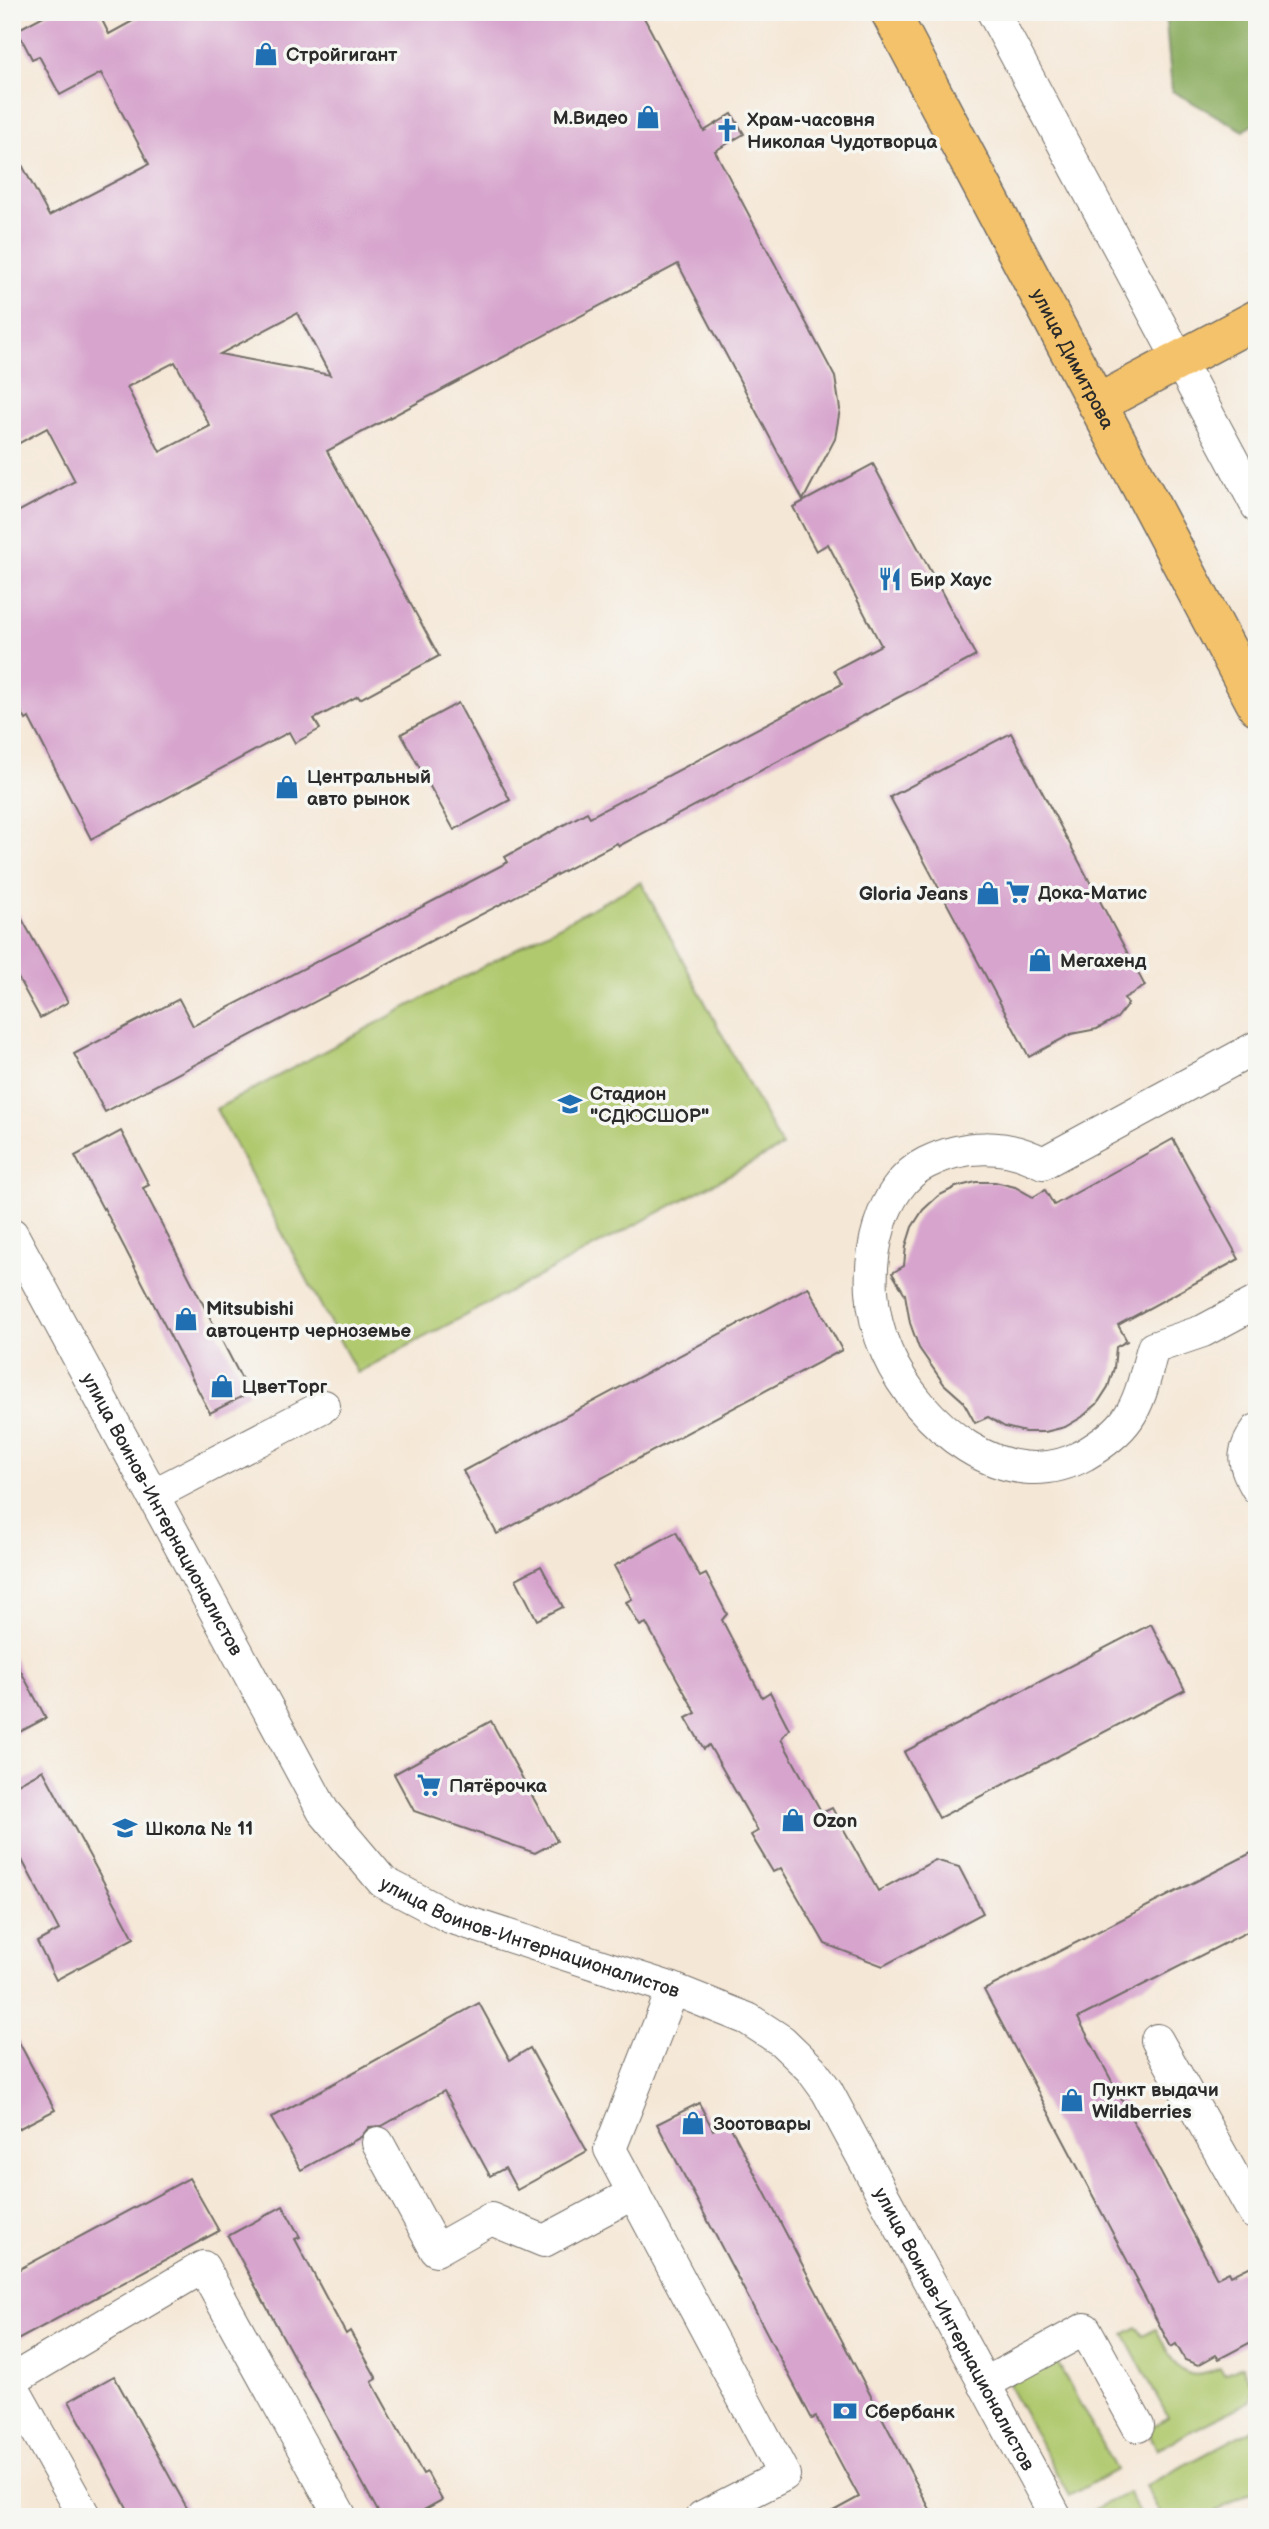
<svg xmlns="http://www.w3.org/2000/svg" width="1269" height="2529" font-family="'Balsamiq Sans',sans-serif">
	<rect width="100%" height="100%" fill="#f6f6f2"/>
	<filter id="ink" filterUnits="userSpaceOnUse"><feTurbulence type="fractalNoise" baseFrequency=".0143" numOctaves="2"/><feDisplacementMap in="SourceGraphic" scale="14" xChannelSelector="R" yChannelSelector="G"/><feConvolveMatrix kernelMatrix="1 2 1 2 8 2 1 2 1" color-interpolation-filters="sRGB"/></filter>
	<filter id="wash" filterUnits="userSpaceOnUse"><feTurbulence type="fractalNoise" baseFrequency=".00686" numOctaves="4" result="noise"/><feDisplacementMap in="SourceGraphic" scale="28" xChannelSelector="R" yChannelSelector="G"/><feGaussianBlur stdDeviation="1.57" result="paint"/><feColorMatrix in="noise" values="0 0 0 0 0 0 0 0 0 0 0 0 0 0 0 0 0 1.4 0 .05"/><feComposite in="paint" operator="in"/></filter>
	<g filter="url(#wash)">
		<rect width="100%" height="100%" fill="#f5e7d6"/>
		<g fill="#b0c96e" stroke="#6e7a4c" stroke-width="2">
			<polygon points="641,882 782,1147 357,1373 216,1109"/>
			<path d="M1137,2327L1143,2336L1156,2329C1173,2361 1179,2388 1220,2368L1225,2374L1242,2366L1253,2388L1250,2401L1157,2449L1147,2429L1168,2417L1124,2334Z"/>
			<polygon points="1055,2358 1116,2470 1069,2496 1008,2384"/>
			<polygon points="1257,2427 1257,2489 1206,2517 1162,2517 1145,2486"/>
			<polygon points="1128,2492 1141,2517 1081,2517"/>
		</g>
		<polygon fill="#8cad61" stroke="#5c6c46" stroke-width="2" points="1165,12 1257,12 1257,120 1244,131 1172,91"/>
		<g id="blocks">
			<g fill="#d7a4cd" fill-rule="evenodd">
				<path d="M51,12H98L109,34L149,12H641L704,131L732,114L744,134L715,151L835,377L840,409L835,439L803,500L678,264L327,451L439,656L360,699L358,696L314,719L320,729L295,743L289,732L91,839L29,718L26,720L12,694V515L75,481L47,428L12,447V146L49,216L149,164L101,73L60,95L39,56L32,59L17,30ZM297,313L330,375L220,354ZM175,362L210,426L160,452L127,387Z"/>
				<polygon points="873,464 976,656 619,846 617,843 105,1112 74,1054 179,999 193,1026 508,862 505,857 587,812 590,817 842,684 834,670 881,645 828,544 816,551 793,507"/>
				<polygon points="458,703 510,800 454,830 401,734"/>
				<polygon points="1011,733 1145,986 1124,998 1128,1004 1117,1018 1097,1029 1071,1034 1029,1057 890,797"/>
				<polygon points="12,901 68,1002 40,1018 12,967"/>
				<polygon points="121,1131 149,1185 143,1188 249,1393 210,1413 104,1208 103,1209 75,1156"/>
				<polygon points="1173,1139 1239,1259 1118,1325 1127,1341 1116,1347 1114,1368 1108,1387 1097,1404 1082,1417 1065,1427 1045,1432 1025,1432 1005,1427 988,1417 975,1423 963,1401 944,1384 919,1348 910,1323 905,1294 892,1273 904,1266 906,1246 912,1227 923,1210 938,1196 956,1187 976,1182 995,1182 1015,1187 1033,1197 1045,1190 1054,1205"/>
				<polygon points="808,1287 842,1350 497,1534 463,1471"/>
				<polygon points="676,1532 700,1577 706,1574 727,1614 722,1620 762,1697 770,1692 789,1729 781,1739 822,1813 832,1808 878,1891 935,1860 959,1867 983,1913 883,1966 825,1944 781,1868 773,1872 751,1835 758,1831 709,1745 704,1749 686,1718 696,1713 646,1623 640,1626 626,1602 632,1599 614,1566"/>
				<polygon points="541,1566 563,1607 537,1620 516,1579"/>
				<polygon points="1151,1624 1185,1690 939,1818 904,1752"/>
				<polygon points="12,1655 46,1718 12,1736"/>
				<polygon points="491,1721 557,1841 535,1853 414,1811 394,1774"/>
				<polygon points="43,1770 134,1938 56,1980 37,1942 59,1930 22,1860 12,1866 12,1787"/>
				<polygon points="1257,1850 1257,1927 1078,2018 1217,2278 1229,2272 1231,2276 1257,2263 1257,2339 1219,2359 1216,2355 1198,2365 1185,2360 1176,2344 1171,2347 1136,2281 1138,2281 984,1990"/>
				<polygon points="479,2003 510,2060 530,2048 587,2151 517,2190 505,2168 490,2176 444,2091 382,2126 369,2127 361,2137 301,2170 271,2118"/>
				<polygon points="12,2029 55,2110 12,2132"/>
				<polygon points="699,2103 713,2130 728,2122 934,2517 822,2517 859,2497 816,2417 812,2419 657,2124"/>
				<polygon points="189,2178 219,2231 12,2343 12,2273"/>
				<polygon points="283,2206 300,2237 295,2239 328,2301 346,2334 350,2331 377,2379 372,2382 423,2474 427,2472 442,2500 411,2517 381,2517 228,2236"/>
				<polygon points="114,2376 192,2517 132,2517 69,2401"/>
			</g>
		</g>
	</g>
	<g filter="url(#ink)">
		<use href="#blocks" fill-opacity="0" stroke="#726d67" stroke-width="2"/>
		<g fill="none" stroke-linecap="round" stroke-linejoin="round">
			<g stroke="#726d67" stroke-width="34">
				<g id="minor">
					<polyline points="993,12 1257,506"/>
					<path d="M1257,1047L1043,1163C1005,1143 964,1144 926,1163C903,1174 887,1201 880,1224C867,1266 869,1313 887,1353C918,1423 1005,1499 1084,1455C1101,1445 1117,1434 1128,1418C1142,1398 1146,1371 1153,1348L1203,1331L1257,1302"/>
					<path id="s1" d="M12,1234L323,1811L383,1882L450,1917L673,1989L748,2019L782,2041L811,2069L827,2091L1056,2517"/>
					<path d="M1257,1430C1240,1454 1243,1463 1257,1488"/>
					<polyline points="153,1495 324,1406"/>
					<polyline points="673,1989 610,2149 784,2475 702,2517"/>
					<polyline points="1157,2040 1254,2213 1257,2211"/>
					<polyline points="378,2143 436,2250 491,2219 544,2241 634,2193"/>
					<polyline points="12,2380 203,2267 341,2517"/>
					<polyline points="984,2384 1085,2329 1138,2426"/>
					<polyline points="12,2386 85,2517"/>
				</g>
			</g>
			<g stroke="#726d67" stroke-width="41">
				<g id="major">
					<path id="s2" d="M890,12L1257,706"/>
					<polyline points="1097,404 1257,319"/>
				</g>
			</g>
			<use href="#minor" stroke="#fff" stroke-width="32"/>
			<use href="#major" stroke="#f4c26a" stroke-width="38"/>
		</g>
	</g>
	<defs>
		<g id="shop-bare" transform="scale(1.89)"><path d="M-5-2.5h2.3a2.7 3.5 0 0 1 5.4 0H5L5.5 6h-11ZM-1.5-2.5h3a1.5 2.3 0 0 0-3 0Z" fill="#1f6fb2" stroke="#f6f6f2" stroke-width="2.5" paint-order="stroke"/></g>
		<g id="church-bare" transform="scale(1.89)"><path d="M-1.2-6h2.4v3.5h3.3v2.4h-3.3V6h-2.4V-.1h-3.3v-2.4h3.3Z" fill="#1f6fb2" stroke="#f6f6f2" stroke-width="2.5" paint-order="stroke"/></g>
		<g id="restaurant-bare" transform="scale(1.89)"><path d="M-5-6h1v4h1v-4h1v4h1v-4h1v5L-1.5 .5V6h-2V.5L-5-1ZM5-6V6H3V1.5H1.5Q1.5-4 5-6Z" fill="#1f6fb2" stroke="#f6f6f2" stroke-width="2.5" paint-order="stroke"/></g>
		<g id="supermarket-bare" transform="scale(1.89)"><path d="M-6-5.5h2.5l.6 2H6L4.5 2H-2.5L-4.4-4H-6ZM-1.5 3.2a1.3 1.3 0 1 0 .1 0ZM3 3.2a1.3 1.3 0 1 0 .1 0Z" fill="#1f6fb2" stroke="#f6f6f2" stroke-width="2.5" paint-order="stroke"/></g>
		<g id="school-bare" transform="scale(1.89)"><path d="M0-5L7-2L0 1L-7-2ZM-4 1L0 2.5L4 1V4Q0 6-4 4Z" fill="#1f6fb2" stroke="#f6f6f2" stroke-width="2.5" paint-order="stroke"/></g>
		<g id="bank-bare" transform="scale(1.89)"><path d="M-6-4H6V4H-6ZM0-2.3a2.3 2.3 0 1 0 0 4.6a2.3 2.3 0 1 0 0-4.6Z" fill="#1f6fb2" stroke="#f6f6f2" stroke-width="2.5" paint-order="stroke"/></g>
	</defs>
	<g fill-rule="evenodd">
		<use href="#shop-bare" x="266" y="54"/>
		<use href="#shop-bare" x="648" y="117"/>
		<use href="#church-bare" x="727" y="130"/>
		<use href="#restaurant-bare" x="890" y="579"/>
		<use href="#shop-bare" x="287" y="787"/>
		<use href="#supermarket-bare" x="1018" y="892"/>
		<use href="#shop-bare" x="988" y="893"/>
		<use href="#shop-bare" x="1040" y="960"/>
		<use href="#school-bare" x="570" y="1104"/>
		<use href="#shop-bare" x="186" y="1319"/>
		<use href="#shop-bare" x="222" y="1386"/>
		<use href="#supermarket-bare" x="429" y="1785"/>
		<use href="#shop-bare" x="793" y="1820"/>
		<use href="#school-bare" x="125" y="1828"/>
		<use href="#shop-bare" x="1072" y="2100"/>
		<use href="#shop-bare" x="693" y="2123"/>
		<use href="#bank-bare" x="845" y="2411"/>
	</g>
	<g text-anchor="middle" stroke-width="7" stroke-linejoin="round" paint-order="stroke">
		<g font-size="19" font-weight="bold" fill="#2b2b2b" stroke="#f6f6f2" text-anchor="start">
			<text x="286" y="61">Стройгигант</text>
			<text x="628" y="124" text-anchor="end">М.Видео</text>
			<text x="747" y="126">Храм-часовня<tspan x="747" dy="22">Николая Чудотворца</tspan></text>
			<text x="910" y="586">Бир Хаус</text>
			<text x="307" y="783">Центральный<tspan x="307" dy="22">авто рынок</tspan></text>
			<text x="1038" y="899">Дока-Матис</text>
			<text x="968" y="900" text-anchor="end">Gloria Jeans</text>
			<text x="1060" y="967">Мегахенд</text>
			<text x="590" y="1100">Стадион<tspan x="590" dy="22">"СДЮСШОР"</tspan></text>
			<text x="206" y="1315">Mitsubishi<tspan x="206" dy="22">автоцентр черноземье</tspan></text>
			<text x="242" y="1393">ЦветТорг</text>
			<text x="449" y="1792">Пятёрочка</text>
			<text x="813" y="1827">Ozon</text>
			<text x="145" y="1835">Школа № 11</text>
			<text x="1092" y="2096">Пункт выдачи<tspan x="1092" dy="22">Wildberries</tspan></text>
			<text x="713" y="2130">Зоотовары</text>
			<text x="865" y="2418">Сбербанк</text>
		</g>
		<g font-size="19" fill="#2b2b2b" stroke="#f6f6f2">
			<text dy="7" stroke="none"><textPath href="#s2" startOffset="392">улица Димитрова</textPath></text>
			<text dy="7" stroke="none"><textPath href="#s1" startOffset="318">улица Воинов-Интернационалистов</textPath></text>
			<text dy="7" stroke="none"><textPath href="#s1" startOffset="906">улица Воинов-Интернационалистов</textPath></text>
			<text dy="7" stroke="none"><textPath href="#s1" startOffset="1517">улица Воинов-Интернационалистов</textPath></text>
		</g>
	</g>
	<rect width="1269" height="2529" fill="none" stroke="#f6f6f2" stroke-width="42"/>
</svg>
